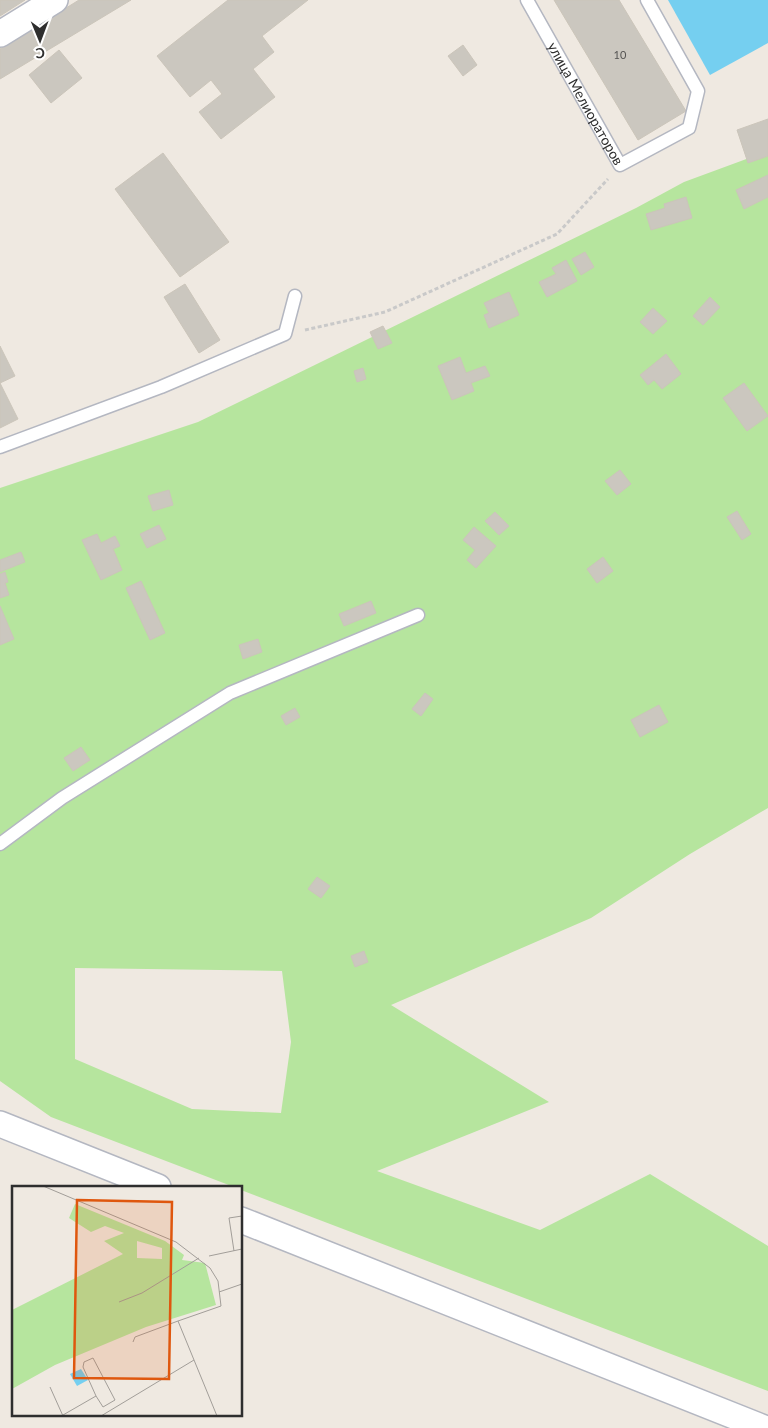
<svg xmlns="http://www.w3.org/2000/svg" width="768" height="1428" font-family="Lato,sans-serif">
	<rect width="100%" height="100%" fill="#efe9e1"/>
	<path fill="#b6e59e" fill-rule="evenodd" d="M768,151V808L690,854L591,918L391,1005L549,1102L377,1171L540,1230L650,1174L768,1246V1391L241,1190V1187H234L51,1117L0,1081V488L198,422L636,208L684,182ZM75,968L282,971L291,1042L281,1113L192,1109L75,1059Z"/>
	<polygon fill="#75cff0" points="668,0 768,0 768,43 710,75"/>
	<g fill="#cbc7bf" stroke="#cbc5ba">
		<polygon points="0,0 25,0 0,16"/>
		<polygon points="79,0 131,0 0,79 0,49"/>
		<polygon points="228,0 308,0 262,36 274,52 253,69 275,97 221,139 199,112 222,94 211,80 190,97 157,56"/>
		<polygon points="554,0 619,0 686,111 638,140"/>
		<polygon points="463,45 477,65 463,76 448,56"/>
		<polygon points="59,50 82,78 51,103 29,75"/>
		<polygon points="768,119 768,156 748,163 737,130"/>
		<polygon points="163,153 229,242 180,277 115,189"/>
		<polygon points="768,175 768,197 744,209 736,190"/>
		<polygon points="686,197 692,218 651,230 646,214 665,208 664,204"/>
		<polygon points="585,252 594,267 581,275 572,259"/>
		<polygon points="566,260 577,281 547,297 539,282 556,274 552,268"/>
		<polygon points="185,284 220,340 199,353 164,297"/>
		<polygon points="509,292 519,315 489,328 484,315 489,313 484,303"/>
		<polygon points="710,297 720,307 703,325 693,316"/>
		<polygon points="653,308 667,321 653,334 640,322"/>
		<polygon points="383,326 392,343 378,349 370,332"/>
		<polygon points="0,346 15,376 0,383 18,419 0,428"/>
		<polygon points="666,354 681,374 662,389 654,380 648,385 640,375"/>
		<polygon points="460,357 466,373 485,366 490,376 471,383 474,391 452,400 438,366"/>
		<polygon points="363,368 366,379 357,382 354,371"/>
		<polygon points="744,383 768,416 747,431 723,398"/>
		<polygon points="620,470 631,484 617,495 605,481"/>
		<polygon points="169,490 173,505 153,511 148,496"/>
		<polygon points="737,511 751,534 742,540 727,517"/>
		<polygon points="495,512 509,526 499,535 485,521"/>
		<polygon points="159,525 166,539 147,548 140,534"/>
		<polygon points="474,527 496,546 476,568 467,560 475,550 463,540"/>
		<polygon points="97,534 101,543 115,536 120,546 113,549 122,570 101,580 82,540"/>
		<polygon points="21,552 25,562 0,572 0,560"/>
		<polygon points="603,557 613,571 597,583 587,569"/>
		<polygon points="5,572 8,582 5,583 9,595 0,598 0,574"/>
		<polygon points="141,581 165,633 150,640 126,588"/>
		<polygon points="371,601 376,613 344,626 339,614"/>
		<polygon points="0,606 14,639 0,645"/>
		<polygon points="258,639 262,652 243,659 239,645"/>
		<polygon points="425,693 433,699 421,716 412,709"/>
		<polygon points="659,705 668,722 640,737 631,720"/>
		<polygon points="295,708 300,717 286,725 281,716"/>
		<polygon points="81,747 90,760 73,771 64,758"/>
		<polygon points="317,877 330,886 321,898 308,889"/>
		<polygon points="364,951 368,962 355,967 351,956"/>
	</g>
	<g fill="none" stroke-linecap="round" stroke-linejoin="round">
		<g stroke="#b4b7c1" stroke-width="15">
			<g id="service">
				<path id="s1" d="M527,0L620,165L689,128L698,91L647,0"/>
				<polyline points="0,447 161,387 285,334 295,296"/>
				<polyline points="0,844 62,798 230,693 418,615"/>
			</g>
		</g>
		<g stroke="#b4b7c1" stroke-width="28">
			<g id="minor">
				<polyline points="0,34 55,0"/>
				<polyline points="0,1124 158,1187"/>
				<polyline points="241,1220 764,1428"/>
			</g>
		</g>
		<polyline stroke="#c9c9c9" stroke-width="3" stroke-dasharray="4 2.5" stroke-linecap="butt" points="305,330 385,312 557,234 608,179"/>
		<use href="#service" stroke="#fff" stroke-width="12"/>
		<use href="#minor" stroke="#fff" stroke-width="25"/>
	</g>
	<g text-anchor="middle" stroke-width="4" stroke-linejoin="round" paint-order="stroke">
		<g font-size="11" fill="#555452">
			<text x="620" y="59">10</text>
		</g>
		<g font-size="14" fill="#2e2e2e" stroke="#fff">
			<text dy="5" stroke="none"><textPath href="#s1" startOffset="119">улица Мелиораторов</textPath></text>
		</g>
	</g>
	<g transform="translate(12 1186)">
		<rect width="230" height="230" fill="#efe9e1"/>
		<path d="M63,18L153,55L172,69L170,74L193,77L204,119L134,141L43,179L0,203V124L111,68L92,55L112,47L93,40L79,46L57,32ZM125,55L150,62V73L125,72Z" fill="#b6e59e" fill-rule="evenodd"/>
		<path d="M69,183L76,194L65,200L58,188Z" fill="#75cff0"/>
		<path fill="none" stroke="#a29e99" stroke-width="1" d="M31,0L164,56L198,82L206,95L209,120L166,135L205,230M222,65L217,32L230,30M197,70L230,63M207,106L230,98M107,116L130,107L187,72M121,156L123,151L166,135M38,201L51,230M51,229L84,210L91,221L103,214L81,172L72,176L71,181L84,210M89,230L182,174"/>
		<path fill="#df570e" fill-opacity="0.15" stroke="#df570e" stroke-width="2.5" d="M65,14L160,16L157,193L62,192Z"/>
		<rect width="230" height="230" fill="none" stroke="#2e2e2e" stroke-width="2.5"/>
	</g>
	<g transform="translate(40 40) rotate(179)" stroke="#ffffff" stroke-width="4" paint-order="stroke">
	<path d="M0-4L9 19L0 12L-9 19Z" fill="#2e2e2e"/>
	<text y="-8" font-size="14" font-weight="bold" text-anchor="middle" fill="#2e2e2e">С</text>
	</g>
</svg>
